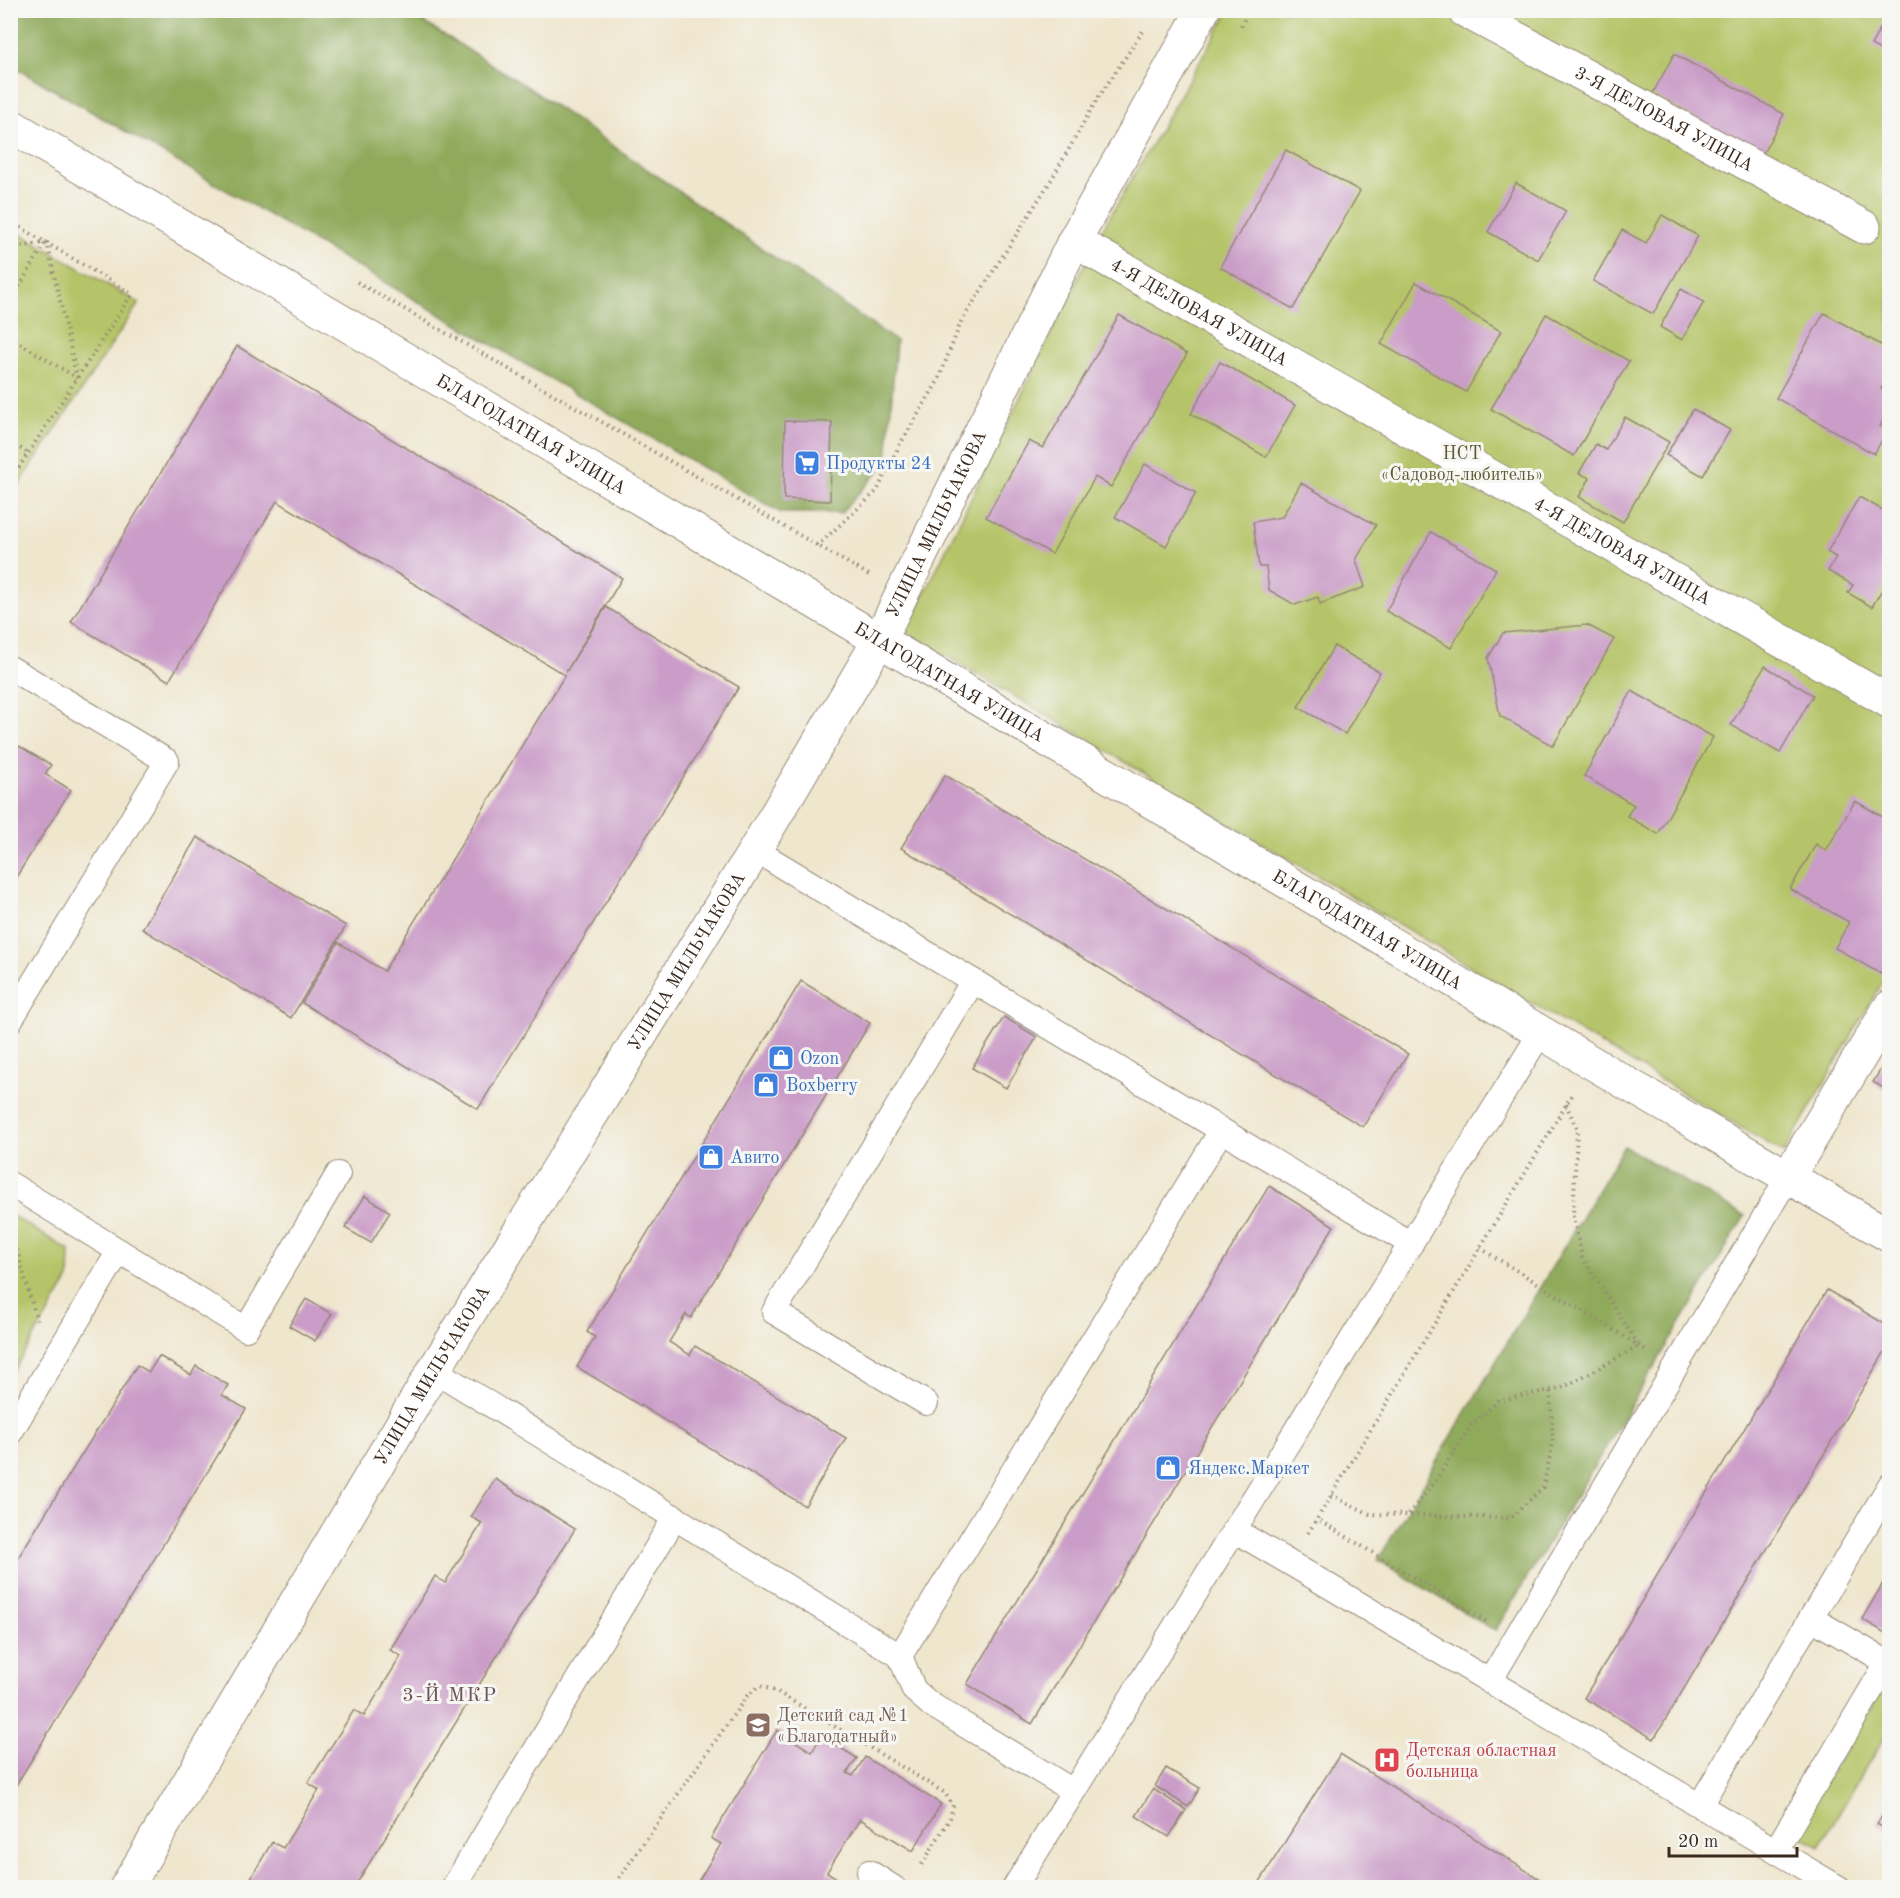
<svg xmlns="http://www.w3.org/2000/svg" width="1900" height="1898" font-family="'Old Standard TT',serif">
	<rect width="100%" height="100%" fill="#f6f6f2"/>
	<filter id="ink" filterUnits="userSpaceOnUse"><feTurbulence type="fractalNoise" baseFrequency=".0167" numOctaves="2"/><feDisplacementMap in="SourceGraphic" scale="12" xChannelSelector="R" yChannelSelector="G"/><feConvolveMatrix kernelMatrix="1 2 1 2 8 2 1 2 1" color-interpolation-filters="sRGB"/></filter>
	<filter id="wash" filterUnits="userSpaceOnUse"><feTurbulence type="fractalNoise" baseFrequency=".008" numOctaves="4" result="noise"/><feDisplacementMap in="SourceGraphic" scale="24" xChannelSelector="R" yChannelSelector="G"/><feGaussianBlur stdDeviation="1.35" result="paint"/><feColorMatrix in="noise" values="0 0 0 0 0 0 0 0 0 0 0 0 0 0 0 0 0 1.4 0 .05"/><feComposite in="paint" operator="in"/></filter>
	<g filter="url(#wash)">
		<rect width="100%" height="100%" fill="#efe6ce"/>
		<g fill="#b5c467" stroke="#787742" stroke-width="1.5">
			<polygon points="1229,11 1889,11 1889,971 1784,1153 906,632 1098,237"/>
			<polygon points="11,228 139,303 11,497"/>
			<polygon points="11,1215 70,1251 69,1279 11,1375"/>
			<polygon points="1880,1694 1889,1700 1889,1729 1820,1846 1804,1837 1800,1822"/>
		</g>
		<g fill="#90aa5c" stroke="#666a3d" stroke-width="1.5">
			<polygon points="11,11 406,11 526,86 896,341 887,462 841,513 781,513 11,65"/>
			<polygon points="1624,1146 1745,1216 1495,1631 1378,1560"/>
		</g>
		<g id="blocks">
			<g fill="#ca9cc8">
				<polygon points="1890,11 1890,55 1871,45"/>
				<polygon points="1674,54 1784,114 1762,155 1652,95"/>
				<polygon points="1286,150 1360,191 1293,309 1220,267"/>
				<polygon points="1516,183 1566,211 1538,260 1488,232"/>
				<polygon points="1662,215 1698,236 1653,314 1593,281 1622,230 1646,243"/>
				<polygon points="1416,282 1501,331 1466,392 1381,344"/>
				<polygon points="1681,289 1704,302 1682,340 1660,327"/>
				<polygon points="1824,313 1890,350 1890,374 1881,389 1890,393 1890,408 1880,426 1887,431 1874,454 1776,398"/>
				<polygon points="1546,314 1629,361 1574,456 1491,409"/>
				<polygon points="1119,315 1187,354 1111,487 1095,477 1052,554 986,517 1029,441 1043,448"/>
				<polygon points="237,346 622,578 566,672 606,607 739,687 478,1109 302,1003 338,942 384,971 565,675 277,501 169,681 71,622"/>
				<polygon points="1220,362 1295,405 1266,457 1191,414"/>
				<polygon points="1693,409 1730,430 1703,476 1666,455"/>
				<polygon points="1625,417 1669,442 1623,522 1579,497 1590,478 1579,473 1596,444 1606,450"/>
				<polygon points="785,421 832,422 830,501 784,499"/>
				<polygon points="1145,464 1196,493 1166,546 1115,517"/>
				<polygon points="1301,483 1376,525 1356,560 1365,587 1320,604 1318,597 1295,605 1269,590 1266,567 1259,567 1253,522 1282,517"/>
				<polygon points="1859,497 1890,514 1890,576 1872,607 1848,593 1853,585 1828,571 1836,557 1827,552"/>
				<polygon points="1431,532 1496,569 1451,648 1386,611"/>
				<polygon points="1587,625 1614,639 1553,746 1500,716 1488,658 1503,633"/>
				<polygon points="1334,646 1380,672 1345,734 1298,707"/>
				<polygon points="1765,666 1813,695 1780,753 1731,725"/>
				<polygon points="1632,691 1713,737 1658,834 1627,816 1634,805 1584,776"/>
				<polygon points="19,746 51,765 45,774 71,790 10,887 10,753 14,755"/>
				<polygon points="945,775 1408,1054 1363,1127 901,848"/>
				<polygon points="1855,801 1890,821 1890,959 1881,974 1835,948 1849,922 1790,889 1816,844 1826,851"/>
				<polygon points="197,837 346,926 291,1018 142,929"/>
				<polygon points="801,981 870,1023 691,1318 686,1314 669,1342 690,1355 695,1346 846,1438 805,1506 577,1367 595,1337 587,1332"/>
				<polygon points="1004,1017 1037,1037 1006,1088 972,1068"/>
				<polygon points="1890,1054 1890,1092 1873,1082"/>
				<polygon points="1269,1186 1334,1226 1032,1724 967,1684"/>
				<polygon points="365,1196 390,1212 371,1243 345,1228"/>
				<polygon points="1827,1290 1890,1327 1890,1343 1654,1739 1584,1698"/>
				<polygon points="306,1299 332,1314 315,1341 289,1326"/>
				<polygon points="159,1356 191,1375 196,1366 228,1385 222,1395 246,1409 10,1795 10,1571 137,1365 149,1372"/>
				<polygon points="495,1479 575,1529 354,1888 245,1888 272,1842 283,1848 319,1790 308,1783 354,1710 364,1716 401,1656 390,1650 435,1576 445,1583 482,1523 471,1517"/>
				<polygon points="1883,1583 1890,1587 1890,1636 1862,1619"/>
				<polygon points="777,1730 812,1752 821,1736 857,1758 847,1773 853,1776 865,1757 941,1804 913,1851 860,1819 827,1872 853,1888 694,1888 721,1844 711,1838"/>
				<polygon points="1340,1754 1554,1888 1256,1888"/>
				<polygon points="1166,1768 1200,1788 1188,1807 1155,1786"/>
				<polygon points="1153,1789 1186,1810 1169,1837 1136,1816"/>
				<polygon points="1890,1802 1890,1832 1877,1824"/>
			</g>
		</g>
	</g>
	<g filter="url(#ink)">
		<use href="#blocks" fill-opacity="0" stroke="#958876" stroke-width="1.5"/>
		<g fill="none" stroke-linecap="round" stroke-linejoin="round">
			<g stroke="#958876" stroke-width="26">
				<g id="service">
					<polyline points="10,668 167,761 10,1021"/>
					<polyline points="755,850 1411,1244"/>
					<polyline points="10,1184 246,1329 338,1174"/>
					<polyline points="434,1370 900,1656 914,1690 930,1704 1073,1791"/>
					<polyline points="926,1403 774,1312 973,981"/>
					<polyline points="10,1433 119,1251"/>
					<polyline points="1234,1530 1839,1888"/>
					<polyline points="1811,1618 1890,1664"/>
					<polyline points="900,1656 1221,1131"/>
					<polyline points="1490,1681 1788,1177"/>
					<polyline points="1700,1805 1890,1485"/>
					<polyline points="1776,1850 1887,1663"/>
					<polyline points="869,1872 894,1888"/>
					<polyline points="453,1888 675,1517"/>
					<polyline points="1014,1888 1541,1032"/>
				</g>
			</g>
			<g stroke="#958876" stroke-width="35">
				<g id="minor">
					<path id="s1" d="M1464,10L1864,227"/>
					<path id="s2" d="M1074,241L1890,702"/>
					<polyline points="1788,1177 1890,1007"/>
					<path id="s3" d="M126,1888L434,1370L755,850L880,639"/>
				</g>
			</g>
			<g stroke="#958876" stroke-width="35">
				<g id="tertiary">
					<path id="s4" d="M10,125L1633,1087L1890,1236"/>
					<path id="s5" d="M880,639L1074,241L1203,10"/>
				</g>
			</g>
			<g stroke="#958876" stroke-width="4" stroke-dasharray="1.5 4.5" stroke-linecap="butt">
				<polyline points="1241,26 1249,10"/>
				<polyline points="10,221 132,294 10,481"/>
				<polyline points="47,242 77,378"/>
				<polyline points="10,249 46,242"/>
				<polyline points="357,282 869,575"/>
				<polyline points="10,302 46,242"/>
				<polyline points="10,337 77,378"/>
				<polyline points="10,442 28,453"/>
				<polyline points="817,546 877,491 899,446 938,381 961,322 1053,177 1096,101 1145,28"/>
				<polyline points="10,1227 37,1320"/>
				<polyline points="1480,1248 1646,1350"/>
				<polyline points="1331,1495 1370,1514 1511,1518 1543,1487 1553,1443 1550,1390"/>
				<polyline points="1409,1514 1434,1483 1472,1424 1498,1401 1564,1387 1639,1346 1582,1257 1573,1216 1577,1129 1566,1104"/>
				<polyline points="1308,1533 1317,1519"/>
				<polyline points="1486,1621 1317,1519 1572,1095"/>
				<polyline points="612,1888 747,1696 760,1686 776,1691 945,1793 953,1805 950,1818 921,1866"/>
			</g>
			<use href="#service" stroke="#fff" stroke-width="24"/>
			<use href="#minor" stroke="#fff" stroke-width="33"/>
			<use href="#tertiary" stroke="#fff" stroke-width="33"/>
		</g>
	</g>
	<defs>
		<g id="supermarket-square" transform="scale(1.35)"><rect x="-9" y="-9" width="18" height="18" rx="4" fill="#3f7fe0" stroke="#f6f6f2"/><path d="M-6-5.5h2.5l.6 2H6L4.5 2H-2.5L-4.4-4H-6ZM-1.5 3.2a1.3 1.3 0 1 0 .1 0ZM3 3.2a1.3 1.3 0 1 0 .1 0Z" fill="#fff"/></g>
		<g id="shop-square" transform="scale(1.35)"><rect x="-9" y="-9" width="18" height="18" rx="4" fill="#3f7fe0" stroke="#f6f6f2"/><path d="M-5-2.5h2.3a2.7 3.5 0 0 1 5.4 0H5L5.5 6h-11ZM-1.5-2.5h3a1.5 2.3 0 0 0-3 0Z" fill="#fff"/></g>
		<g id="school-square" transform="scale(1.35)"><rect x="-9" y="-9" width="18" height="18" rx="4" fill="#8d6e63" stroke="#f6f6f2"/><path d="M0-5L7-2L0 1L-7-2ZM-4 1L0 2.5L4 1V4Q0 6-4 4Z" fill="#fff"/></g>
		<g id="hospital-square" transform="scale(1.35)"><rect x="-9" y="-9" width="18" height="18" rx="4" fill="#e0444e" stroke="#f6f6f2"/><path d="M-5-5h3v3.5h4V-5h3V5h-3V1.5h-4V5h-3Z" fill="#fff"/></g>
	</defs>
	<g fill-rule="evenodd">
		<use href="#supermarket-square" x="807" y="463"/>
		<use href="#shop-square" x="781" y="1058"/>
		<use href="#shop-square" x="766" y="1085"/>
		<use href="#shop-square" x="711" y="1157"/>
		<use href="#shop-square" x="1168" y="1468"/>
		<use href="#school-square" x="758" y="1725"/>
		<use href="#hospital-square" x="1387" y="1760"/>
	</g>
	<g text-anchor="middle" stroke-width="6" stroke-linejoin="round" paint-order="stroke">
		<g font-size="18" fill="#3b2a1e" stroke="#f6f6f2">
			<text dy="6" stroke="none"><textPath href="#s1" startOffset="228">3-Я ДЕЛОВАЯ УЛИЦА</textPath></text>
			<text dy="6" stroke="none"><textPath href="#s2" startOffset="144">4-Я ДЕЛОВАЯ УЛИЦА</textPath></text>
			<text dy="6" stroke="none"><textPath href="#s4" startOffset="606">БЛАГОДАТНАЯ УЛИЦА</textPath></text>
			<text dy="6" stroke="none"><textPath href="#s5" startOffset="128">УЛИЦА МИЛЬЧАКОВА</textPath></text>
			<text dy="6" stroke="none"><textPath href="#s2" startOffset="630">4-Я ДЕЛОВАЯ УЛИЦА</textPath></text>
			<text dy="6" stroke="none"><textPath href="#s4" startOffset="1092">БЛАГОДАТНАЯ УЛИЦА</textPath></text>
			<text dy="6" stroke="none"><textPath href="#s4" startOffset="1578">БЛАГОДАТНАЯ УЛИЦА</textPath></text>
			<text dy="6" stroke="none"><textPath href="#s3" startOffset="1083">УЛИЦА МИЛЬЧАКОВА</textPath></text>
			<text dy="6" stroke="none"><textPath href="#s3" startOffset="597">УЛИЦА МИЛЬЧАКОВА</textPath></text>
		</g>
		<g font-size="18" fill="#605834" stroke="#f6f6f2">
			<text x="1462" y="459">НСТ<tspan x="1462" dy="21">«Садовод-любитель»</tspan></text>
		</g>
		<g font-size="18" fill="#366cbe" stroke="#f6f6f2" text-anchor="start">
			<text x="826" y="469">Продукты 24</text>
			<text x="800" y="1064">Ozon</text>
			<text x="786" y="1091">Boxberry</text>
			<text x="730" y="1163">Авито</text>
			<text x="1188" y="1474">Яндекс.Маркет</text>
		</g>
		<g font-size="18" fill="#785e54" stroke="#f6f6f2" text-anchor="start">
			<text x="777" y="1721">Детский сад №1<tspan x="777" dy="21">«Благодатный»</tspan></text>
		</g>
		<g font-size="18" fill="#be3a42" stroke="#f6f6f2" text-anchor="start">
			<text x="1406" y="1756">Детская областная<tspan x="1406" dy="21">больница</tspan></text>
		</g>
		<g font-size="20" letter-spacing="1.5" fill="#6d525a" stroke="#f6f6f2">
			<text x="450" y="1701">3-Й МКР</text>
		</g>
	</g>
	<rect width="1900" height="1898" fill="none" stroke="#f6f6f2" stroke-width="36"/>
	<path d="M1669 1847v9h128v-9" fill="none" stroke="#3b2a1e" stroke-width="3"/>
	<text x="1678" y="1847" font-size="18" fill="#3b2a1e" stroke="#f6f6f2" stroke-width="4.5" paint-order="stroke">20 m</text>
</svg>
